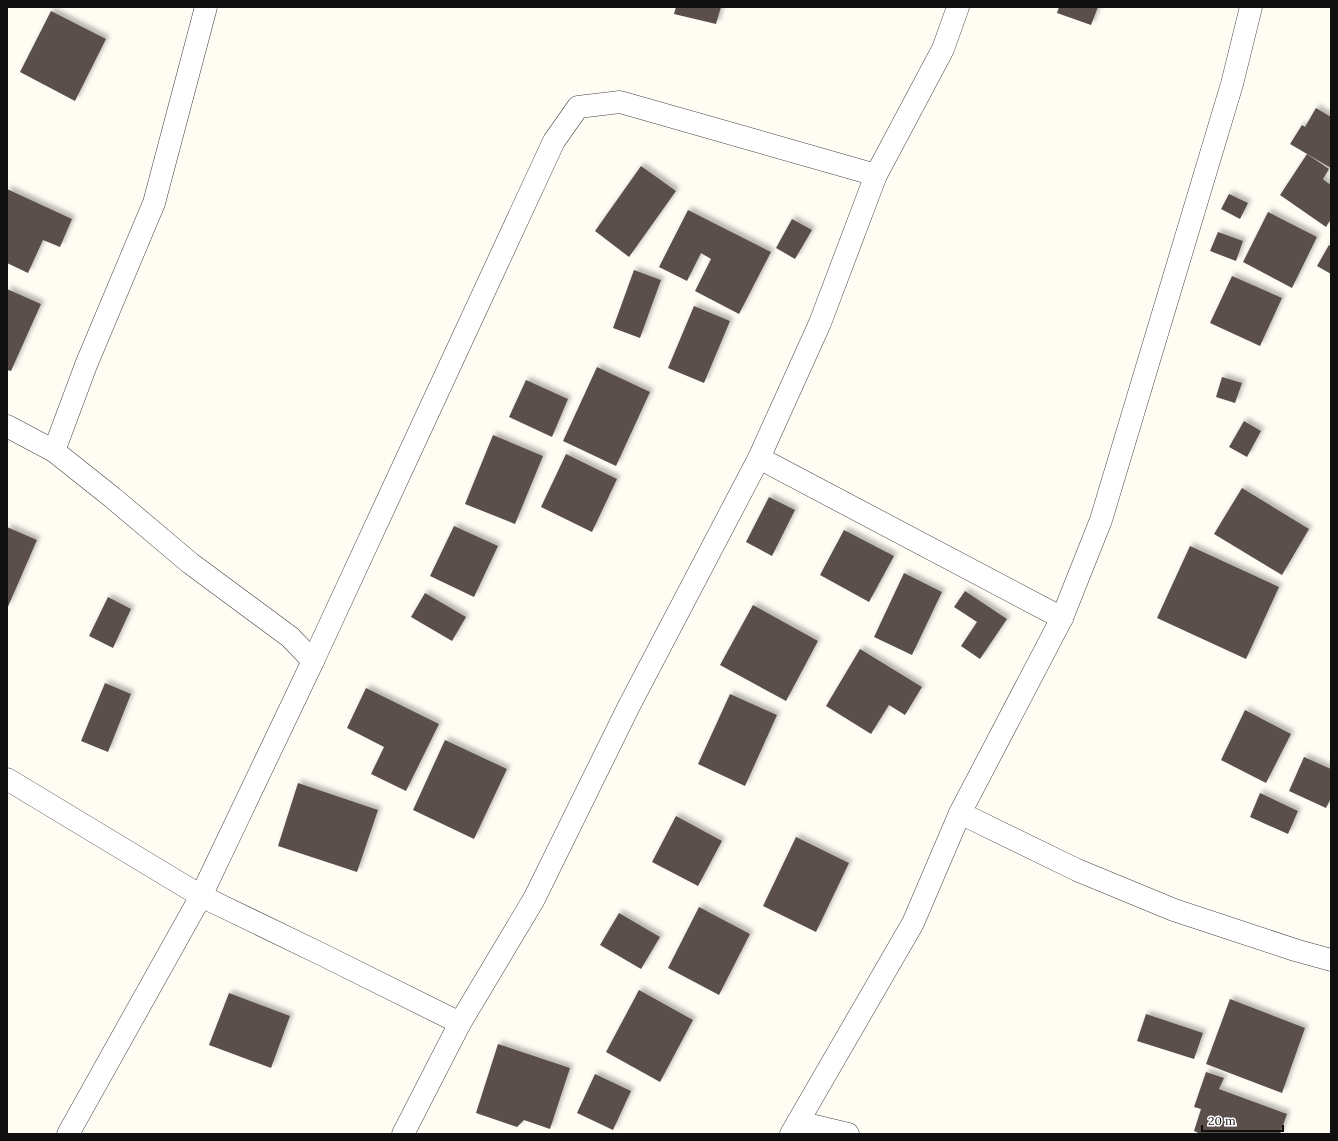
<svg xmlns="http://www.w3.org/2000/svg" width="1338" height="1141" font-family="Lora,serif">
	<defs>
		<filter id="shadow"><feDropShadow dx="3.5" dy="-3.5" stdDeviation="2" flood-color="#0004"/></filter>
	</defs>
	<rect width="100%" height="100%" fill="#fffcf3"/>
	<g fill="#5a504b" filter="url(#shadow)">
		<polygon points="676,7 721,7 716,24 674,14"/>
		<polygon points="1059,7 1098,7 1091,25 1057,13"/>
		<polygon points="51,11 106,39 75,101 20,72"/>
		<polygon points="1316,108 1331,117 1331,168 1290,144 1302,125 1305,127"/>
		<polygon points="1307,154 1329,169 1323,179 1329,184 1331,181 1331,219 1326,227 1280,195"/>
		<polygon points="641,166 676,191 629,257 595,231"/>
		<polygon points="7,189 72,219 60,247 43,240 28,273 7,263"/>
		<polygon points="1229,194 1248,203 1240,219 1221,209"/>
		<polygon points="688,210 771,252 739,314 695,291 711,259 701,253 687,281 659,267"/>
		<polygon points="1268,212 1317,237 1292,288 1243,262"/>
		<polygon points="792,219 812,230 795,259 776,248"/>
		<polygon points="1218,232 1243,241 1236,261 1210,251"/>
		<polygon points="1329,245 1331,247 1331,274 1317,266"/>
		<polygon points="634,270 661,280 640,338 613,328"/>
		<polygon points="1232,276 1282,298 1260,346 1210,323"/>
		<polygon points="7,289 41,304 11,371 7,370"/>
		<polygon points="694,306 730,321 704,383 668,368"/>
		<polygon points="597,367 650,392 616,466 563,441"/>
		<polygon points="1222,377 1242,383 1235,403 1216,397"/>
		<polygon points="526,380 568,399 552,437 509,417"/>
		<polygon points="1244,421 1261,431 1247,457 1229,447"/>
		<polygon points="493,435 543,456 515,524 465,504"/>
		<polygon points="566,454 617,479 592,532 541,507"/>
		<polygon points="1242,488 1309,529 1282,575 1214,534"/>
		<polygon points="769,497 795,510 772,556 746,542"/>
		<polygon points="454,526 498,546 474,597 430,576"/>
		<polygon points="7,527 37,540 7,609"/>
		<polygon points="844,530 894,556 869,602 820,575"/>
		<polygon points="1190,546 1279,587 1246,659 1157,618"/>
		<polygon points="904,573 942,592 912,655 874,637"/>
		<polygon points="965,591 1007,619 980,659 961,646 977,622 954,607"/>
		<polygon points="425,593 466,617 452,641 411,617"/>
		<polygon points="108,597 131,609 113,648 89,636"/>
		<polygon points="753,605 818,641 786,701 720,665"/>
		<polygon points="860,649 922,687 905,715 889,705 871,734 826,706"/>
		<polygon points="105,683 131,694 108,752 81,741"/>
		<polygon points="366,688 439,724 406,791 371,774 384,747 347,728"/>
		<polygon points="730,694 777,715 745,786 698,764"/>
		<polygon points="1245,710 1291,734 1266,783 1221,760"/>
		<polygon points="445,740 507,769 474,839 413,810"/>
		<polygon points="1304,757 1331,769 1331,798 1326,808 1289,791"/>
		<polygon points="298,783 378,810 357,872 278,846"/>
		<polygon points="1260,793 1298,811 1288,834 1250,817"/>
		<polygon points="676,816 722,841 698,886 652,862"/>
		<polygon points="796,837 849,863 816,932 763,906"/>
		<polygon points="699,907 750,934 719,995 668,968"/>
		<polygon points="619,913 660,937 641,969 600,945"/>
		<polygon points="639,990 693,1020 660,1082 606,1052"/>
		<polygon points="229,993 290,1016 271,1068 209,1045"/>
		<polygon points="1230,999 1305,1028 1282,1093 1206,1064"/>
		<polygon points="1146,1014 1203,1033 1194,1059 1137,1041"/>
		<polygon points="498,1044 570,1068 550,1129 524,1120 517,1127 476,1113"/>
		<polygon points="1206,1072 1224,1078 1219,1089 1287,1114 1280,1134 1201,1134 1194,1131 1201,1109 1194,1107"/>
		<polygon points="595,1074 631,1091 613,1130 577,1113"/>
	</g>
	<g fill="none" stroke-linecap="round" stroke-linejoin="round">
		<g stroke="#434343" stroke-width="23">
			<g id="street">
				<polyline points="7,426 54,451 113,498 190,563 290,637 313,661 201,896 68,1134"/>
				<polyline points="54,451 86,365 154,203 206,7"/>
				<polyline points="759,458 1062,618"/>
				<polyline points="313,661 554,141 578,107 620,102 876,175"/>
				<polyline points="7,779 201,896 323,955 460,1023"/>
				<polyline points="960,813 1077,870 1174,910 1295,950 1331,960"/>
				<polyline points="798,1122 848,1134"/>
				<polyline points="403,1134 460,1023 534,899 629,706 759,458 820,323 876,175 943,49 958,7"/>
				<polyline points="791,1134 913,923 960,813 1062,618 1101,520 1232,84 1251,7"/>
			</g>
		</g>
		<use href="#street" stroke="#fff" stroke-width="22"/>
	</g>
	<rect width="1338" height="1141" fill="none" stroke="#101010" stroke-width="16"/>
	<path d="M1202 1125v6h81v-6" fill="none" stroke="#101010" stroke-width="2"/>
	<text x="1208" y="1125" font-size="12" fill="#101010" stroke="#ffffff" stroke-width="3" paint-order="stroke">20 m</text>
</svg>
